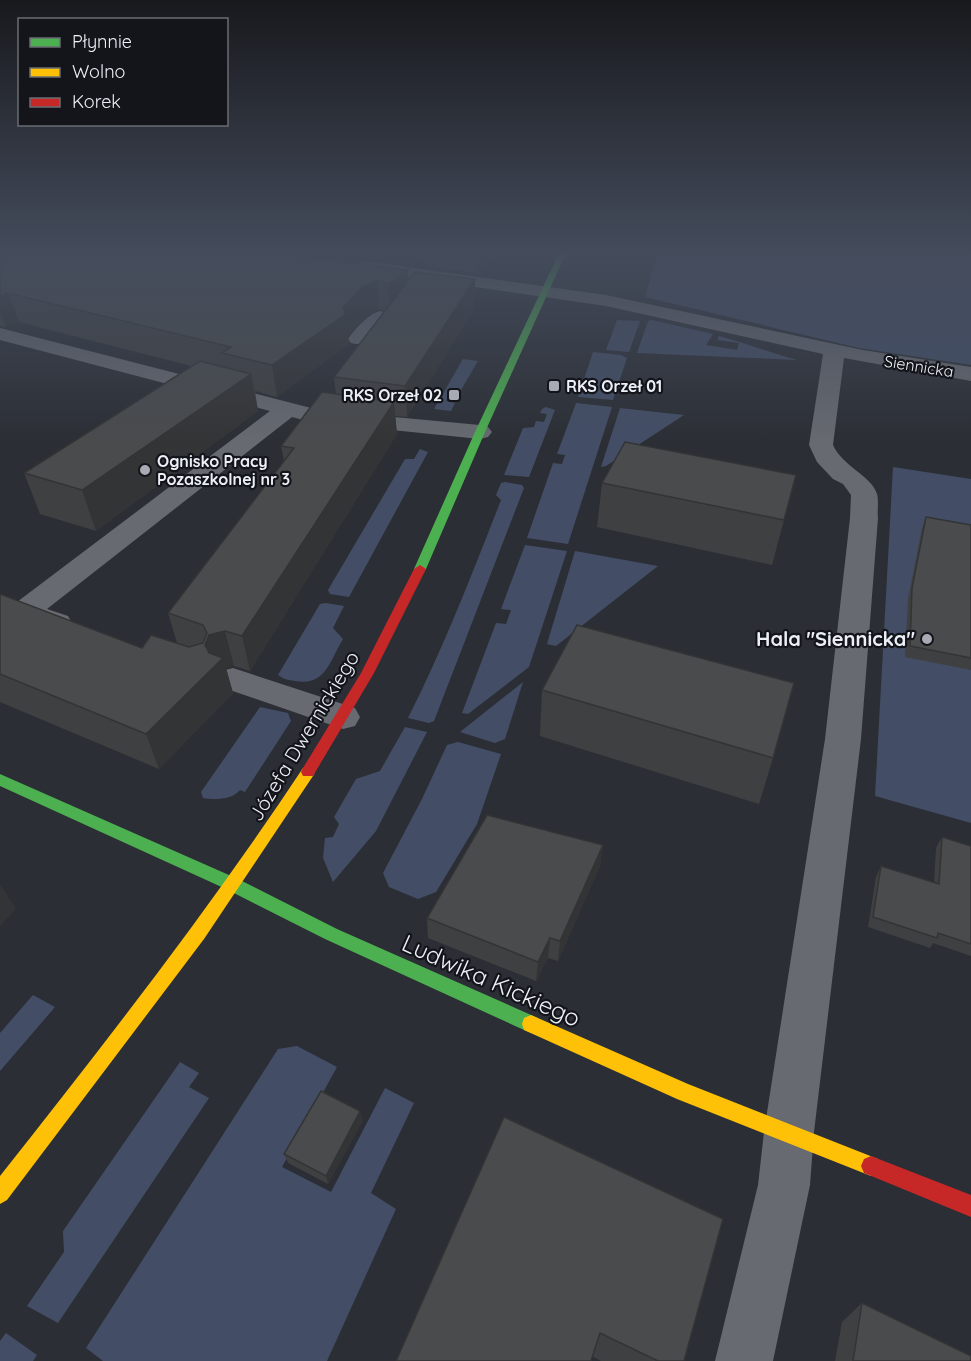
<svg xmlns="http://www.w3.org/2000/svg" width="971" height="1361" font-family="Quicksand,sans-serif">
	<rect width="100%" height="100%" fill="#2b2e34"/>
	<g fill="#434e66">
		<polygon points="657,253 971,253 971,365 859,348 645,297"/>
		<polygon points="617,320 640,321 629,352 606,350"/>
		<path d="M652,320L713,334L706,345L737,350L739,343L717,340L719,336C746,343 770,353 797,360L637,353L648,321Z"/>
		<polygon points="593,352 621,355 627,358 613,400 578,397"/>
		<polygon points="463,359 478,361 461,390 453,389 446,401 455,403 451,411 434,409"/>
		<polygon points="576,403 612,407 568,544 527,538 553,463 562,464 565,455 557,454"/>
		<polygon points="546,407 555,410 529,477 504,475 523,428 534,427 536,421 544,422 547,414 540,413 542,409"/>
		<polygon points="620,408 684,415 606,466 601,467"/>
		<polygon points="420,449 428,452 349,597 330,594 328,590 405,459 414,459"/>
		<polygon points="893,467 971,479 971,823 875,796"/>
		<path d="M505,482L522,485L524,488L434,721L429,723L408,718C444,647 472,574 501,500L496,495L501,483Z"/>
		<polygon points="525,545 567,551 529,667 468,714 462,713 496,623 506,624 511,610 501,609"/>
		<polygon points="575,551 658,566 556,646 547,644"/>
		<path d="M326,603L344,606L333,628L343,639C329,662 326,686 295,681C288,680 283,679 278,675L320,604Z"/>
		<polygon points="523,682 505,739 495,743 460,732"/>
		<path d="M260,707L288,713L291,721L245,792L240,790C232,800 215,800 203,798L201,792Z"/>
		<polygon points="405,727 427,732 376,831 333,882 323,858 325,838 333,837 339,824 334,817 356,779 380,771"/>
		<polygon points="458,742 501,754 477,824 436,892 418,899 389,887 383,873 422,799 447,745"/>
		<polygon points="33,995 55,1007 0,1071 0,1033"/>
		<polygon points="297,1046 337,1067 282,1167 331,1192 385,1088 414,1103 371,1193 396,1209 327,1361 103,1361 86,1348 278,1049"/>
		<polygon points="180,1062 199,1073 189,1087 209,1098 58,1323 27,1306 64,1252 63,1231"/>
		<polygon points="6,1333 37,1355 33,1361 0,1361 0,1341"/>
	</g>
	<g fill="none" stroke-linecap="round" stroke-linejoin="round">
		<g fill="#676a70" fill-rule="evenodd">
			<path d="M365,261L606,295L863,350L971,367V381L844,358L833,445C843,467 871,475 877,494C879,501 877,511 878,518L861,739L814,1132L810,1185L773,1361H715L758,1185L764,1132L825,739L850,518L851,495L843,484L833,479L817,462L809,445L823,354L606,306L359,270L356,266L359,262Z"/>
			<path d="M380,311L387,313L390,317L387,321C376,332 367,348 351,343L348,339C355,329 368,314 380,311Z"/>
			<path d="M0,328L311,408L315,413L311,418L303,420L292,417L47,609L68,616L72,623L68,630C53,634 17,626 9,612L13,605L270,411L0,340Z"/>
			<polygon points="351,413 480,425 488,427 492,432 488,437 480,439 343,425 339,420 343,415"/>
			<polygon points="233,668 355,708 360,717 355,726 343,729 221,687 217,679 221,671"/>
		</g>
		<g fill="#4caf50" fill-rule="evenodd">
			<polygon points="559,253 566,253 485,432 426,569 424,572 416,572 414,569 475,432"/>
			<polygon points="0,774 238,879 337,929 538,1018 540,1024 538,1030 531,1033 524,1030 325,939 226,889 0,786"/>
		</g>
		<g fill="#ffc107" fill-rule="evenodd">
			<path d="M308,766L313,768L315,772L313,776L204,939L7,1200L0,1204V1176C105,1043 209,910 303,768Z"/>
			<polygon points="531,1015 688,1084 878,1159 881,1166 878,1173 871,1176 677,1099 524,1030 522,1024 524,1018"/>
		</g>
		<g fill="#c62828" fill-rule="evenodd">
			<polygon points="420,565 426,569 374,673 313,776 303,776 301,772 303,768 361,673 414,569"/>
			<polygon points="871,1156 971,1195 971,1217 864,1173 861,1166 864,1159"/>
		</g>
	</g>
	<g fill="#3f4041">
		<polygon points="0,253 297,256 409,279 475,308 407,417 395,416 397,434 250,671 234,666 226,668 233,693 159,769 0,702 0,594 142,648 177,643 168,613 284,461 281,446 336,394 334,377 384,311 379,309 365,317 348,336 349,344 277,397 255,391 258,411 96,531 40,514 24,473 191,366 19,322 6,327 0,326"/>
		<polygon points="423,253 494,253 477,273 428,266 423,261"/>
		<polygon points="796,475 772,565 597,527 602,483"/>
		<polygon points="926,517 971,525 971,670 905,657 908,599 922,528"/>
		<polygon points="542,690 773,758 759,804 540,736"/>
		<polygon points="942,837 971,846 971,956 933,943 930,948 868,927 876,877 881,866 934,883 936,848"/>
		<polygon points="603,845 600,866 558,961 548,958 536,981 428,938 427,918"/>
		<polygon points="504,1117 684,1361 601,1361 592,1356"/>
		<polygon points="363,1120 328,1184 288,1163 284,1154"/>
		<polygon points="862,1303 971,1361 835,1361 842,1322"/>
	</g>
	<g fill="#333435">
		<polygon points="272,253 297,253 298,264"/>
		<polygon points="476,253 494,253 477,273"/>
		<polygon points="408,270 410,299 390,313 388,284"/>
		<polygon points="475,279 475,308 407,417 405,386"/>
		<polygon points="377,280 379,309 365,317 348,336 349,344 277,397 272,365 343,308 362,287"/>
		<polygon points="8,293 19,322 6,327 0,311 0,296"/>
		<polygon points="251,374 258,411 96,531 82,490"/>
		<polygon points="394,402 397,434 250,671 242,636"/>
		<polygon points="225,631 234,666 226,668 233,693 159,769 146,734 205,645 209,635"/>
		<polygon points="603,845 600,866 558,961 560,941"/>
		<polygon points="0,884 16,909 0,926"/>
		<polygon points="550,938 548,958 536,981 538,962"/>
		<polygon points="360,1111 363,1120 328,1184 326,1176"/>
	</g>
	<g fill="#494b4c" stroke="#333435" stroke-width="1.5">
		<polygon points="0,253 277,253 408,270 388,284 377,280 362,287 343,308 346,314 272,365 222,353 231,347 8,293 0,296"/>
		<polygon points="415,272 475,279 405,386 334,377"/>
		<polygon points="200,361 251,374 82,490 24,473"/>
		<polygon points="322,392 394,402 242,636 225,631 209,635 205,645 209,653 223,658 146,734 0,674 0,594 142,648 151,635 189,647 203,643 207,633 203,625 168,613 294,448 281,446"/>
		<polygon points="625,442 796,475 784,520 602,483"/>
		<polygon points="926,517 971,525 971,658 910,646 912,588"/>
		<polygon points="577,625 794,683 773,758 542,690"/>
		<polygon points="487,815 603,845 560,941 550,938 538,962 427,918"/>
		<polygon points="942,837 971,846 971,944 938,933 937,938 873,917 881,866 939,884"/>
		<polygon points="321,1091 360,1111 326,1176 284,1154"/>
		<polygon points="504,1117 723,1219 684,1361 658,1361 600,1333 591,1361 396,1361"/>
		<polygon points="862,1303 971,1356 971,1361 853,1361"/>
	</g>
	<linearGradient id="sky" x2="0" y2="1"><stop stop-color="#18191d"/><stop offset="0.57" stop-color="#444c5c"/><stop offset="1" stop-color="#444c5c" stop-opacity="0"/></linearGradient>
	<rect width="971" height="444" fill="url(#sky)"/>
	<g fill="#a8abb3" stroke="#13151a" stroke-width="2">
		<rect x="548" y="380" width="12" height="12" rx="3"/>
		<rect x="448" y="389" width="12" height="12" rx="3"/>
		<circle cx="145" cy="470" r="6"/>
		<circle cx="927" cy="639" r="6"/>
	</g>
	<g text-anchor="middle" stroke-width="4.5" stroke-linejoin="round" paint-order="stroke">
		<g font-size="16" fill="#ebeff7" stroke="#13151a">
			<text transform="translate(919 366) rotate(9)" y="6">Siennicka</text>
		</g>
		<g font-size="16" font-weight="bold" fill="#ebeff7" stroke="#13151a" text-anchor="start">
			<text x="566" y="392">RKS Orzeł 01</text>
			<text x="442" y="401" text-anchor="end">RKS Orzeł 02</text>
			<text x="157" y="467">Ognisko Pracy<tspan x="157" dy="18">Pozaszkolnej nr 3</tspan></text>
		</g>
		<g font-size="20" font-weight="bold" fill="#ebeff7" stroke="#13151a" text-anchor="end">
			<text x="915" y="646">Hala "Siennicka"</text>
		</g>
		<g font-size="20" fill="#ebeff7" stroke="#13151a">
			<text transform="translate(304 736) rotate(-59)" y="7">Józefa Dwernickiego</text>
		</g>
		<g font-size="24" fill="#ebeff7" stroke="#13151a">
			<text transform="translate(491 981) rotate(24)" y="8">Ludwika Kickiego</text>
		</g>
	</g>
	<rect x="18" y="18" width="210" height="108" fill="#13151a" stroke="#696c72" stroke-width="1.5"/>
	<rect x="30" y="38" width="30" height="9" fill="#4caf50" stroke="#696c72" stroke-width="1.5"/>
	<text x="72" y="48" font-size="18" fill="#ebeff7">Płynnie</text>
	<rect x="30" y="68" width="30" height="9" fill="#ffc107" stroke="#696c72" stroke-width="1.5"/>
	<text x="72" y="78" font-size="18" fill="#ebeff7">Wolno</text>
	<rect x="30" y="98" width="30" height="9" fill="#c62828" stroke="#696c72" stroke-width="1.5"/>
	<text x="72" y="108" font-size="18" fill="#ebeff7">Korek</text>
</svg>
